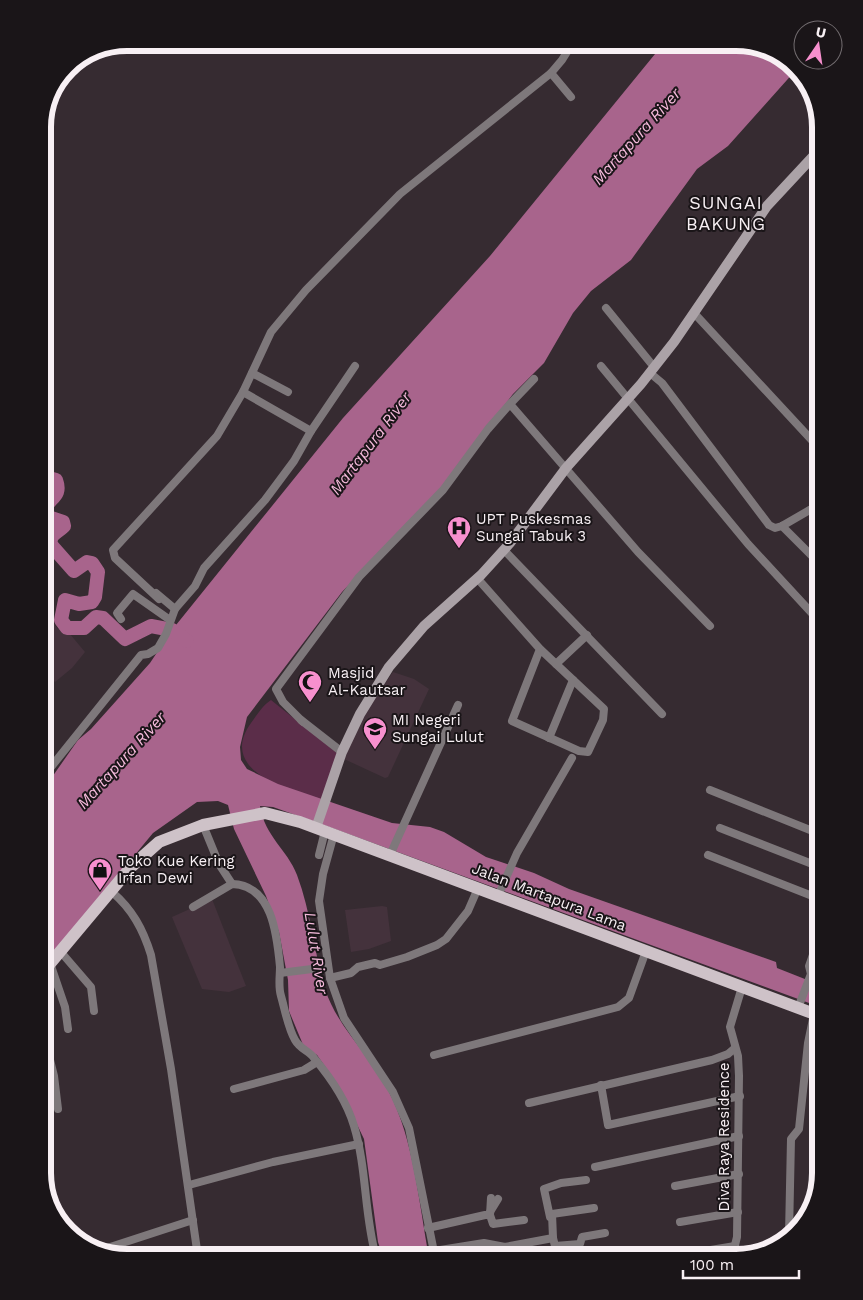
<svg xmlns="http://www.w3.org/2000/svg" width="863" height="1300" font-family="'Work Sans',sans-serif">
	<rect width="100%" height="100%" fill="#362b31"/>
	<g fill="#44323c">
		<polygon points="51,620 58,629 64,627 85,652 72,668 55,682 43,668 43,626"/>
		<polygon points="393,672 414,679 429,689 388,777 385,778 344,759 362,717"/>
		<polygon points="212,899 246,986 229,992 202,989 172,917"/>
		<polygon points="382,906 387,907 391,941 369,949 351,952 345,910"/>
	</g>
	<path fill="#5b2d49" d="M271,700L337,753L321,800C288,791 217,770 251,723C257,715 262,706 271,700Z"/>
	<path fill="#a8648c" d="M664,43H741L778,54L795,71L728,146L697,169L631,260L591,291L573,313L544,363L513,394L442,487L342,592L247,717L240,747L241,760L247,769L278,784L392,823L430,827L444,832L486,857L534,873L569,889L776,962L777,968L820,985V1007L335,829L273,807L260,806C265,837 287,849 297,875C311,912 314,952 325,989C338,1029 371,1055 389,1092C414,1140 419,1204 429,1257H383L378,1242L364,1139L338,1085L317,1055L304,1047L289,1011L288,980L279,932L266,896L234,829L228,805L218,801L197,802L153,833L43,966V790L78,740L91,729L150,663L172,630L343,418L490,256Z"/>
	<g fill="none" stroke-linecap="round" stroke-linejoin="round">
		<g stroke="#a8648c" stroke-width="14">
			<polyline points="43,441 43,438"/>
			<path d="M43,483L49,478L56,480C63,499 46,497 44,513L48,517L63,522L64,526C57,533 49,534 51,545L74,571L87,562L92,563L98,572L95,597L92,602L79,604L65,600L61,620L67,628H84L96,617L103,618L125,639L151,626L172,630L187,641"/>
		</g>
		<g stroke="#7e787b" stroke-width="8">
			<polyline points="551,73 571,97"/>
			<polyline points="606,308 654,367"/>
			<polyline points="694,313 820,449"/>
			<polyline points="601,366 748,544 820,622"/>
			<polyline points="252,373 288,392"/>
			<polyline points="650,373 662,383 769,525 775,528 782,526 820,504"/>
			<polyline points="534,379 510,404 638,552 710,626"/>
			<polyline points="243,392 311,431 355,366"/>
			<polyline points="810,510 820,519"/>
			<polyline points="782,526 820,564"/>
			<polyline points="504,550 662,714"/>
			<polyline points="477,578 540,649 604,709 603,720 588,752 579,751 512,721 540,649"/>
			<polyline points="156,593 175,609"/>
			<polyline points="159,599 115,558 113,550 217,436 243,392 271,332 306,290 400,194 551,73 562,60 572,44"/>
			<polyline points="121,619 117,613 133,594 170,620"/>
			<polyline points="556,664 587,635"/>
			<polyline points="301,720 342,752"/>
			<polyline points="303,722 283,702 276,689 359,577 443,490 488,429 510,404"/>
			<polyline points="549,738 573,680"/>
			<polyline points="43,777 141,655 148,654 158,648 166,634 175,609 195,586 204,568 265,500 294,461 311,431"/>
			<polyline points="710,790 820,834"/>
			<polyline points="203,825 219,864 232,884"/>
			<polyline points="720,828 820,867"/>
			<polyline points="334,834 323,874 319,901 330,978 344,1018 393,1092 409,1128 435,1257"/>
			<polyline points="319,855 325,831"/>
			<polyline points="390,855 458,705"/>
			<polyline points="708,855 820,899"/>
			<path d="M112,892C132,909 143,929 151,955L171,1069L198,1257"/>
			<polyline points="498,896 517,853 572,758"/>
			<path d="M193,907L232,884C272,885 277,934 280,967C280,977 278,986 281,996C285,1010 288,1028 295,1040C300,1049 309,1051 314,1058C330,1077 347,1102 354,1126C367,1169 364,1214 376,1257"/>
			<polyline points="60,951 91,987 94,1011"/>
			<polyline points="50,963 65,1007 68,1029"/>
			<polyline points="280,973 328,967"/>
			<polyline points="330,978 351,973 358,967 375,963 380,965 407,957 437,945 446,939 468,911 478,888"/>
			<polyline points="798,1008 811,974 809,966 820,935"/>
			<polyline points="43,1032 54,1076 58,1109"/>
			<polyline points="434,1055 618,1007 629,998 646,951"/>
			<polyline points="601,1085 608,1125 740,1096"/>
			<polyline points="234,1089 304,1070 317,1062"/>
			<polyline points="529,1103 712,1060 728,1054 735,1048"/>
			<polyline points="595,1167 739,1136"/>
			<polyline points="189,1185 273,1162 359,1144"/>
			<polyline points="675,1186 739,1174"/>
			<polyline points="490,1212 498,1199"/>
			<polyline points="490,1215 491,1198"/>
			<polyline points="550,1217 544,1189 561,1183 586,1180"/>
			<polyline points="680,1222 738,1212"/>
			<polyline points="428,1228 485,1215 490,1215 493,1224 524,1220"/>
			<polyline points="789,1234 791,1139 799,1129 808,1043 814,1014"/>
			<polyline points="553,1238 555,1246 580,1244 582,1237 605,1233"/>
			<polyline points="101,1250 193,1220"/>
			<polyline points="434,1251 484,1243 505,1247 553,1238 552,1214 594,1208"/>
			<polyline points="532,1256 555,1251 555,1246"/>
			<polyline points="668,1257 735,1246"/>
			<polyline points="728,1257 734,1249 737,1237 739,1076 738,1056 730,1027 742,987"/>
		</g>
		<polyline stroke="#aba2a7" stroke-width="10" points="316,828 342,752 360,714 389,667 424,626 481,575 510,543 566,468 641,384 674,342 767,206 820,149"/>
		<polyline stroke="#cec2c8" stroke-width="12" points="43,972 131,867 159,842 203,825 265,813 300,822 820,1016"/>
	</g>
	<defs>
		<g id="hospital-pin" transform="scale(1.25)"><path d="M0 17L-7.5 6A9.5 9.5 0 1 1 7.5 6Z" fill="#f790ce" stroke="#1a1518"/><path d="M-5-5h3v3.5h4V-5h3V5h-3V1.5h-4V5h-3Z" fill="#111"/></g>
		<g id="mosque-pin" transform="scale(1.25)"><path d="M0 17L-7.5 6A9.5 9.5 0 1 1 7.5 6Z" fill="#f790ce" stroke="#1a1518"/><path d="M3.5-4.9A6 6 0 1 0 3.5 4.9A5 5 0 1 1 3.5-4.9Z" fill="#111"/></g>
		<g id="school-pin" transform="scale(1.25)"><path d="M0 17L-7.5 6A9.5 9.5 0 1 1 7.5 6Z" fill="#f790ce" stroke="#1a1518"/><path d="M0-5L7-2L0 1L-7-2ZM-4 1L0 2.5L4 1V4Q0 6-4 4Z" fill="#111"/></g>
		<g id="shop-pin" transform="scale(1.25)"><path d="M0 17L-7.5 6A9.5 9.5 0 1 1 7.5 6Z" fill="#f790ce" stroke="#1a1518"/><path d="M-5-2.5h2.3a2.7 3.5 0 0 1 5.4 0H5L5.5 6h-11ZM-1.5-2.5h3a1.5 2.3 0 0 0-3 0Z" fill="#111"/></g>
	</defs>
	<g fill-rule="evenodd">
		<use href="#hospital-pin" x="459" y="528"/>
		<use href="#mosque-pin" x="310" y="682"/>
		<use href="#school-pin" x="375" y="729"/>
		<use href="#shop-pin" x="100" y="870"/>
	</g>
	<g text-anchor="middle" stroke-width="4" stroke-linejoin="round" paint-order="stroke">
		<g font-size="15" fill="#f8f0f4" stroke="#1a1518" text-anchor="start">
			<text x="476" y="524">UPT Puskesmas<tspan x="476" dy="17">Sungai Tabuk 3</tspan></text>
			<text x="328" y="678">Masjid<tspan x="328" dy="17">Al-Kautsar</tspan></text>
			<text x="392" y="725">MI Negeri<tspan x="392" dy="17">Sungai Lulut</tspan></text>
			<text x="118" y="866">Toko Kue Kering<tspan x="118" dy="17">Irfan Dewi</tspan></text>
		</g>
		<g font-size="15" fill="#f8f0f4" stroke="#1a1518">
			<text transform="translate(549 897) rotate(21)" y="5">Jalan Martapura Lama</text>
			<text transform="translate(724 1137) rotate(-90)" y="5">Diva Raya Residence</text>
		</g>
		<g font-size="16" font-style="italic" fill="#f5badb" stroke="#1a1518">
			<text transform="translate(636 136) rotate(-48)" y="6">Martapura River</text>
			<text transform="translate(370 443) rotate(-53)" y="6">Martapura River</text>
			<text transform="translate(121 760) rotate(-48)" y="6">Martapura River</text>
			<text transform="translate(317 953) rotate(81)" y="6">Lulut River</text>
		</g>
		<g font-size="18" letter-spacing="1" fill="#f8f0f4" stroke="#1a1518">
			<text x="726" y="209">SUNGAI<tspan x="726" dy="21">BAKUNG</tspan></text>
		</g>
	</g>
	<path d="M0 0H863V1300H0ZM127 51H736A76 76 0 0 1 812 127V1173A76 76 0 0 1 736 1249H127A76 76 0 0 1 51 1173V127A76 76 0 0 1 127 51Z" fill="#1a1518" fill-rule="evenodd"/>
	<path fill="none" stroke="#f8f0f4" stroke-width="6" d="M127 51H736A76 76 0 0 1 812 127V1173A76 76 0 0 1 736 1249H127A76 76 0 0 1 51 1173V127A76 76 0 0 1 127 51Z"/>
	<g transform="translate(818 45) rotate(13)"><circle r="24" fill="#1a1518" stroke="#736d70"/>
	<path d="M0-4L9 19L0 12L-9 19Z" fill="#f790ce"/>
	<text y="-8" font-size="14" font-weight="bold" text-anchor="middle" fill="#f8f0f4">U</text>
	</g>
	<path d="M683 1270v8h116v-8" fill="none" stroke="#f8f0f4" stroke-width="2.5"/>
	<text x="690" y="1270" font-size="15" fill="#f8f0f4" stroke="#1a1518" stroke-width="4" paint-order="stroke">100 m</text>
</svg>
